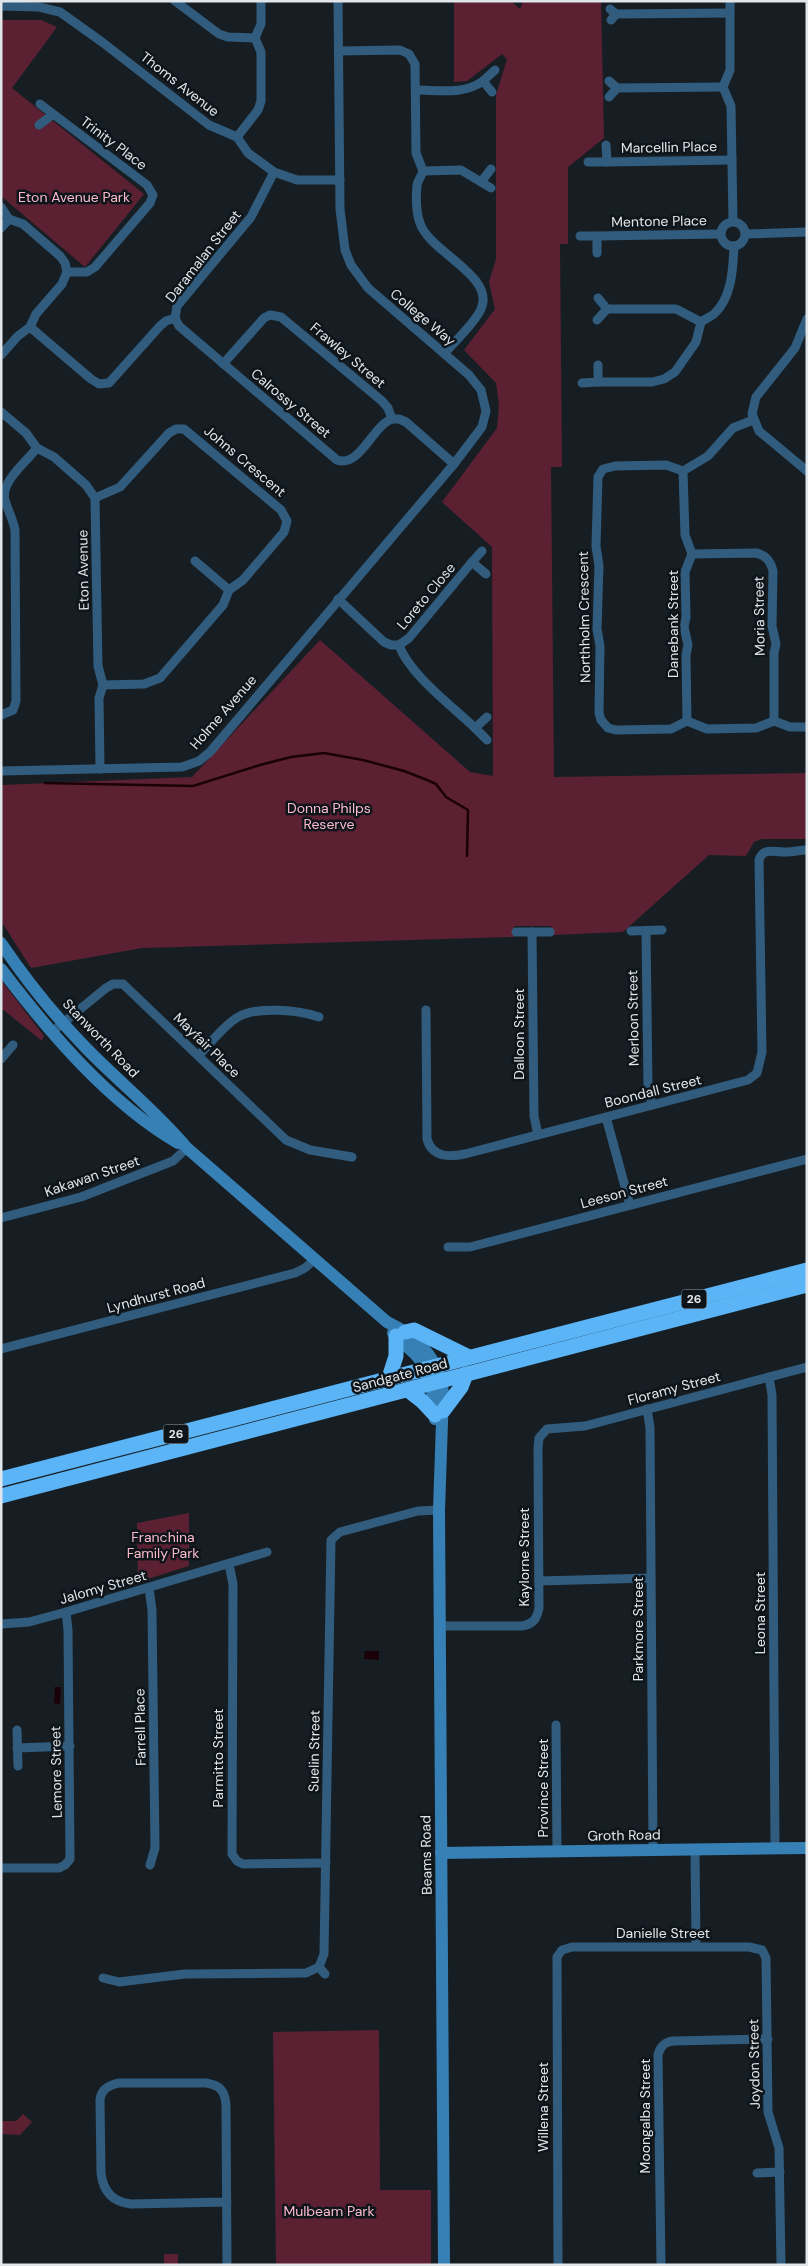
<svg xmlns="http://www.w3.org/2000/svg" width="808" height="2266" font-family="'DM Sans',sans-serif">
	<rect width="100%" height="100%" fill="#161e24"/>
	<g fill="#5c2033">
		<polygon points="454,1 511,1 520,9 523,1 601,1 604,138 568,167 568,244 560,244 562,467 551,467 554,777 807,773 807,839 762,839 754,842 746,856 709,855 623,932 552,935 551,926 514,926 514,937 142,948 31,968 1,921 1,785 192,777 320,640 470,772 493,776 492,547 442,502 497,428 499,405 496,383 464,350 495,309 489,282 496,259 496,95 507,59 502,54 467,81 454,82"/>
		<polygon points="1,20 41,20 57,27 12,88 144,194 85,267 1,196"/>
		<polygon points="1,980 44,1036 42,1041 1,1008"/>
		<polygon points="189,1513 189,1566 138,1582 137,1523"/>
		<polygon points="379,2030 380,2190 431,2190 431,2265 276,2265 273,2032"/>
		<polygon points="23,2114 32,2122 20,2135 1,2134 1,2121 16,2121"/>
		<rect x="164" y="2254" width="14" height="11"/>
	</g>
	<g fill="#1a0007">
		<polygon points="365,1651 379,1651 379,1660 364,1659"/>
		<polygon points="55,1687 61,1687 60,1704 54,1703"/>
	</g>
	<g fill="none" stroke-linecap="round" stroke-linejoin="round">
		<polyline stroke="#1a0007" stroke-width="2.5" points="45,783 193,786 260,765 291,757 324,753 363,760 404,771 427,780 436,784 446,797 468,810 467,856"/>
		<g stroke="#315c7d" stroke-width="9">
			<polyline points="175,1 219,34 228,37 255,38"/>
			<polyline points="730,1 730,70 723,87 731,106 733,221"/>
			<polyline points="1,6 39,7 60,12 102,42 209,125 237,137 248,153 274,172 297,180 340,180"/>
			<polyline points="610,9 616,14 611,20"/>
			<polyline points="616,14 730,13"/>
			<path d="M339,51L400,50L409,54L415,64L416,153L423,171C422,176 418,179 417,185C416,196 416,212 420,223C429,252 496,276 481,309C475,323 455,341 445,353"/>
			<polyline points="617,88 723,87"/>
			<path d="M416,90C439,90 464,95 483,81"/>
			<polyline points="492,92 483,81 495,70"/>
			<polyline points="609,97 617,88 609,81"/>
			<polyline points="40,104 147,185 153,195 150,203 95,267 87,272 67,272"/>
			<polyline points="39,125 52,115"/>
			<polyline points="237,137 258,110 261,101 261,52 255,38 261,24 261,1"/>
			<polyline points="588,162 607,162 606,145"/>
			<polyline points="607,162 732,160"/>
			<polyline points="491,169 481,182 491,188"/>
			<polyline points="423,171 461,170 481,182"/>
			<polyline points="1,207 9,219 23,224 60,256 65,263 67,272 62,284 36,314 30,327 18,336 1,355"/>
			<circle cx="733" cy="234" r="12"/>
			<polyline points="1,228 9,219"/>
			<polyline points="746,234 807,232"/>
			<polyline points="580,236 597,236 597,253"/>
			<polyline points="597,236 720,234"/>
			<polyline points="607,309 676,309 701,322"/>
			<path d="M175,318L179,326L337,460C360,468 372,426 392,419"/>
			<polyline points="807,319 795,348 756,397 752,414 759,431 807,471"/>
			<polyline points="597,320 607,309 598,298"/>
			<polyline points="30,327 91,379 99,384 109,383 160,326 166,321 175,318 177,306 251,217 274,172"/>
			<polyline points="223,364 264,318 270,315 281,317 382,401 388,408 392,419 399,419 406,422 454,464"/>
			<path d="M598,382H652L664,379L675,372L696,342L701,322C705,319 710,317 714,314C732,298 733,268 734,246"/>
			<polyline points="582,383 598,382 598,365"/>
			<polyline points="1,412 26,433 37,448 54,457 86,485 95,498 98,666 103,685 99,698 100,769"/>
			<polyline points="753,420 733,428 708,456 683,471 666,465 615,466 603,469 598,477 596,546 599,566 597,629 600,646 599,713 601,720 608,728 616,730 671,729 687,721 707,729 756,728 774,721 790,727 807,727"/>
			<polyline points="683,471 685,535 692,554 685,572 686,617 684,627 688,645 686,655 687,721"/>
			<polyline points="95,498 120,487 169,433 176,429 184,429 281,510 287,521 284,532 243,580 229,590 223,605 160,678 144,684 103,685"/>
			<polyline points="482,551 472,562 486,574"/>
			<path d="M692,554L756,553C766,555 771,562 773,571L772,626L776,644L774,653V721"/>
			<polyline points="195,561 229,590"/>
			<path d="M338,599L384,642L391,645H399C409,674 452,706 475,728"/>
			<polyline points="399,645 409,638 472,562"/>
			<path d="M1,715L13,710L16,701L15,530C13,519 8,511 5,500C0,482 27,461 37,448"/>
			<polyline points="487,717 475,728 487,740"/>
			<polyline points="1,771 182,767 199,761 210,752 454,464 482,427 486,411 481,390 469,375 368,288 351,265 345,250 340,209 338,1"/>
			<polyline points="631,931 662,930"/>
			<polyline points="646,931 648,1087 652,1105"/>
			<polyline points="516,932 550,932"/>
			<polyline points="532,932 534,1116 538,1135"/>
			<path d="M426,1010L427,1139C432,1158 450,1157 465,1154L748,1080L757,1073L762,1052L759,860C764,846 775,853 786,852C793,852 800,850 807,850"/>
			<polyline points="52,1032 106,988 113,984 123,984 286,1140 310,1150 352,1157"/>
			<path d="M199,1055C211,1043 223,1026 238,1017C257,1006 299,1010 319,1017"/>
			<polyline points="1,1059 13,1045"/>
			<polyline points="606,1117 630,1205"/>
			<polyline points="1,1218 81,1197 173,1161 187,1148"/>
			<polyline points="448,1247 470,1247 807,1159"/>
			<polyline points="1,1349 295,1273 305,1268 314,1260"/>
			<polyline points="769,1377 772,1395 775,1849"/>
			<polyline points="647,1409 650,1428 653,1850"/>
			<polyline points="229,1564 233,1584 232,1854 237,1861 243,1864 326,1863"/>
			<polyline points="539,1581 651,1578"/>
			<polyline points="149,1588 152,1610 155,1848 150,1865"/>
			<polyline points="1,1624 29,1622 66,1612 267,1552"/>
			<path d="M440,1626H522C533,1624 537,1619 539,1608L538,1448L539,1438L547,1429L585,1426L807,1367"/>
			<polyline points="556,1725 557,1851"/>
			<polyline points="17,1730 18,1766"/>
			<polyline points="17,1748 70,1746"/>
			<polyline points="695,1850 696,1946"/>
			<polyline points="1,1868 59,1868 65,1865 70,1859 68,1630 66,1612"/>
			<polyline points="325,1974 319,1967 324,1954 331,1540 340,1532 418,1511 439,1510"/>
			<polyline points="103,1978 119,1982 185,1974 306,1973 319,1967"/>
			<polyline points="757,2173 780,2172"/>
			<path d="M227,2202L131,2204C112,2202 103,2191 101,2173L100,2100C101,2089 109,2085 119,2083H206C220,2085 225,2091 226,2105L227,2265"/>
			<polyline points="558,2265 557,1957 562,1950 572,1947 749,1947 762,1950 766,1958 768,2112 779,2148 781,2265"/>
			<path d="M661,2265L658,2055C660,2046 666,2041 674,2041L768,2039"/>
		</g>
		<g stroke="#3780b5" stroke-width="12">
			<path d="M1,943C26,980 55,1016 86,1048C119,1082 156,1111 187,1148L387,1322C417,1336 440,1359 443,1393L439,1510L444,2265"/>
			<path d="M1,969C49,1032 109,1103 178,1143"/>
			<path d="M393,1333C400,1341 409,1348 416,1355C431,1372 434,1397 435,1419"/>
			<polyline points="441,1853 807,1848"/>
		</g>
		<g stroke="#5bb4f6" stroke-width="15">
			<polyline points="405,1332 414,1330 469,1357"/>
			<polyline points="389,1378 396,1356 396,1336"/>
			<polyline points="408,1390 422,1401 435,1415"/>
			<polyline points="443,1411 461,1387 466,1374"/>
			<polyline points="1,1479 807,1270"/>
			<polyline points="1,1496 807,1285"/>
		</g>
	</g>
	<g text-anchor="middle" stroke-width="5" stroke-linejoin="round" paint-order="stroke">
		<g fill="#0d151b" stroke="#a1a7ad" stroke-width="1">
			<rect x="681.5" y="1289.5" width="25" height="19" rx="4"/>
			<rect x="163.5" y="1424.5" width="25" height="19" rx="4"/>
		</g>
		<g font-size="12" font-weight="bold" fill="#e1e6eb">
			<text x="694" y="1303">26</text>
			<text x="176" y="1438">26</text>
		</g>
		<g font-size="14" fill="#e1e6eb" stroke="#0d151b">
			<text transform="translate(180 84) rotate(38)" y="5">Thoms Avenue</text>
			<text transform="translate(114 143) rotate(37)" y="5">Trinity Place</text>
			<text transform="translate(669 147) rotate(-1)" y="5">Marcellin Place</text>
			<text transform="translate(659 221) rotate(-1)" y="5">Mentone Place</text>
			<text transform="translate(203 256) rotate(-52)" y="5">Daramalan Street</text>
			<text transform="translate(423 317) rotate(40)" y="5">College Way</text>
			<text transform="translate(348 355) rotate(40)" y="5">Frawley Street</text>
			<text transform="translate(291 403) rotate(40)" y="5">Calrossy Street</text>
			<text transform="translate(245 461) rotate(40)" y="5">Johns Crescent</text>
			<text transform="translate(83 570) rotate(-91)" y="5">Eton Avenue</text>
			<text transform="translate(426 596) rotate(-50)" y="5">Loreto Close</text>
			<text transform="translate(759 616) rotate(-91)" y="5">Moria Street</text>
			<text transform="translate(584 617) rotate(-91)" y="5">Northholm Crescent</text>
			<text transform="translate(673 624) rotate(-90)" y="5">Danebank Street</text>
			<text transform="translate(223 712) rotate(-49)" y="5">Holme Avenue</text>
			<text transform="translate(633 1018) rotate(-91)" y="5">Merloon Street</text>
			<text transform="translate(519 1034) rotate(-90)" y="5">Dalloon Street</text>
			<text transform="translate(101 1038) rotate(46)" y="5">Stanworth Road</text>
			<text transform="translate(207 1045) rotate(44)" y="5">Mayfair Place</text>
			<text transform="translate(653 1091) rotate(-14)" y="5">Boondall Street</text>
			<text transform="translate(92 1176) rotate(-19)" y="5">Kakawan Street</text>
			<text transform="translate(624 1192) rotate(-15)" y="5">Leeson Street</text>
			<text transform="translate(156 1295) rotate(-15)" y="5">Lyndhurst Road</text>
			<text transform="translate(400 1375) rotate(-15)" y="5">Sandgate Road</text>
			<text transform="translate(674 1388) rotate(-15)" y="5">Floramy Street</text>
			<text transform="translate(524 1557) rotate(-90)" y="5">Kaylorne Street</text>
			<text transform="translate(103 1587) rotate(-16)" y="5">Jalomy Street</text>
			<text transform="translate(760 1613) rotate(-90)" y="5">Leona Street</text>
			<text transform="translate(638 1629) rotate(-90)" y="5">Parkmore Street</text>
			<text transform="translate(140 1727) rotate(-91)" y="5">Farrell Place</text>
			<text transform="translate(314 1751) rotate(-89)" y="5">Suelin Street</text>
			<text transform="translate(218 1758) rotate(-90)" y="5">Parmitto Street</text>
			<text transform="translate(56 1772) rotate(-91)" y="5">Lemore Street</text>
			<text transform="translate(543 1788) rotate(-90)" y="5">Province Street</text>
			<text transform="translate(624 1835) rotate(-1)" y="5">Groth Road</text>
			<text transform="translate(426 1855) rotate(-91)" y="5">Beams Road</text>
			<text x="663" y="1938">Danielle Street</text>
			<text transform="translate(754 2064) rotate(-91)" y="5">Joydon Street</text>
			<text transform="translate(543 2107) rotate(-90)" y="5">Willena Street</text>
			<text transform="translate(645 2116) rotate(-90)" y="5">Moongalba Street</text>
		</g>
		<g font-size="14" fill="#fdbbca" stroke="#0d151b">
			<text x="74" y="202">Eton Avenue Park</text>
			<text x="329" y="813">Donna Philps<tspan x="329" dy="16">Reserve</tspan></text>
			<text x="163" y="1542">Franchina<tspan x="163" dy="16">Family Park</tspan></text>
			<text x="329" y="2216">Mulbeam Park</text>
		</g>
	</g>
	<rect width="808" height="2266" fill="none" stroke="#e1e6eb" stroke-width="5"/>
</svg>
